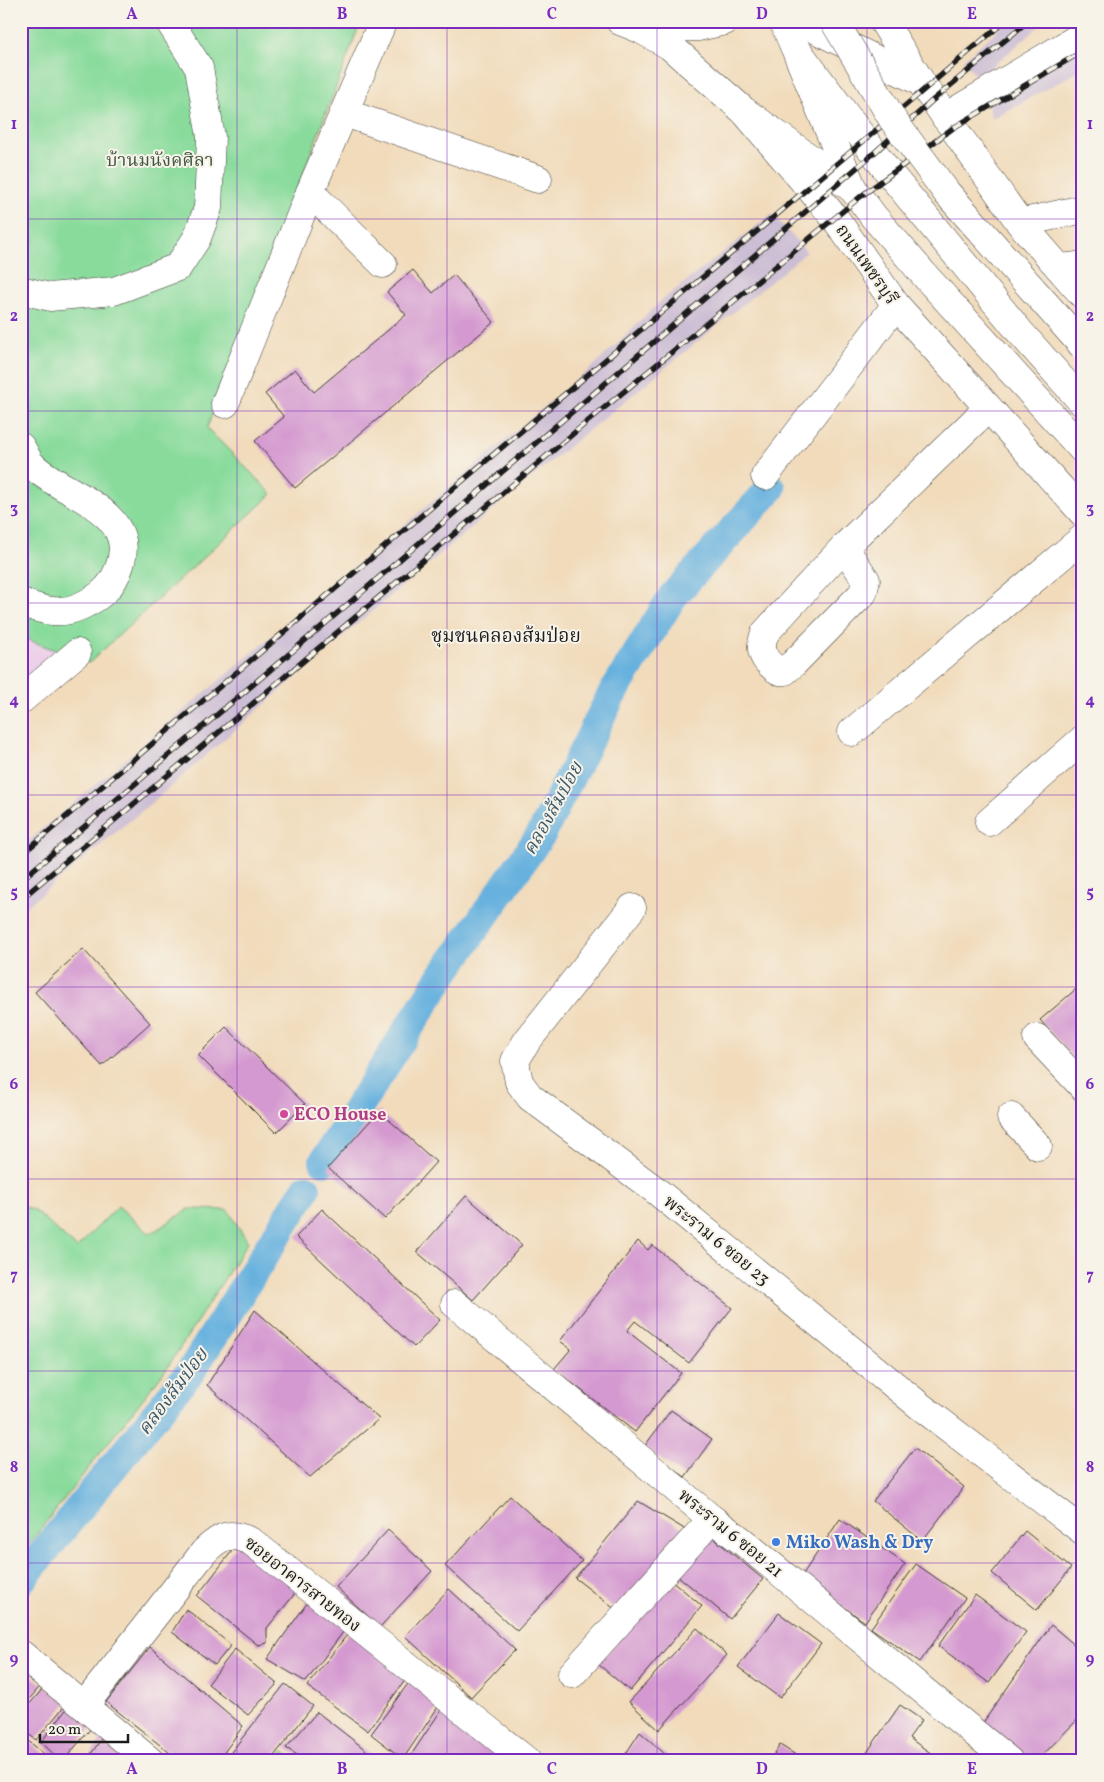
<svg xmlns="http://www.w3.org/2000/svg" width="1104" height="1782" font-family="Vollkorn,'Noto Serif Thai',serif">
	<rect width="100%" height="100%" fill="#f7f3e8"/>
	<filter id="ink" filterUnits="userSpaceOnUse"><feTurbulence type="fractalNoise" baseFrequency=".02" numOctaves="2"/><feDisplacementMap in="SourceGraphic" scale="10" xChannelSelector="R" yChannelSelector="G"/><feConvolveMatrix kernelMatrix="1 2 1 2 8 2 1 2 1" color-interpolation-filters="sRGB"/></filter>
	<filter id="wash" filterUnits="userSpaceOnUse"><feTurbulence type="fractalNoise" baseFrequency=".0096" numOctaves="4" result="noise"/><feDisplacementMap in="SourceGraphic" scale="20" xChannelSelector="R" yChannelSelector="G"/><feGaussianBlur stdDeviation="1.12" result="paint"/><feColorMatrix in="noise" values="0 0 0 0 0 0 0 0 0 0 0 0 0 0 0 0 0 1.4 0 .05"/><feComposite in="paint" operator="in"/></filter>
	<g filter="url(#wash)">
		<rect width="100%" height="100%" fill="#f1dbbb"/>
		<polygon fill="#edd0e9" points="21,633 77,653 21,709"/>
		<g fill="#ccbed4">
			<polygon points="1008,21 1045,21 978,79 963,60"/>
			<polygon points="1083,46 1083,69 991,119 988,97"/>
			<polygon points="772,214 807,252 533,476 344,635 156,799 21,911 21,847 597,363 662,300"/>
		</g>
		<g fill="#89db9c" stroke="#527c5c">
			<polygon points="21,21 361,21 207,428 272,494 89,663 21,637"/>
			<polygon points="21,1205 35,1211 77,1248 118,1206 150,1234 189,1209 228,1210 248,1242 167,1368 21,1554"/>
			<polygon points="283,1751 296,1761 276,1761"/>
		</g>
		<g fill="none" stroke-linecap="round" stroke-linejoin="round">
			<g stroke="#66b1de" stroke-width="30">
				<polyline points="324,1161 442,976 542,833 611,696 673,596 771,488"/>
				<polyline points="21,1580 191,1371 306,1189"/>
			</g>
		</g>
		<g id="blocks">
			<g fill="#d499d0">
				<polygon points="413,270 433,293 454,275 494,322 295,488 255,441 284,417 265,394 295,369 314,392 406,315 387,292"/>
				<polygon points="21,296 30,299 21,323"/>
				<polygon points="83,949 150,1023 102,1066 35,992"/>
				<polygon points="1083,983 1083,1069 1040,1020"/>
				<polygon points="226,1027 305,1104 276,1133 198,1055"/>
				<polygon points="379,1111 436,1162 385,1219 328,1168"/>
				<polygon points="466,1196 522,1245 473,1300 417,1252"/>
				<polygon points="322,1209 440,1320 414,1347 296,1237"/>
				<polygon points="638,1241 648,1250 652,1245 732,1308 689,1363 635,1321 627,1331 681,1373 635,1432 554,1369 571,1349 560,1341"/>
				<polygon points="255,1310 379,1419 310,1477 207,1385"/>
				<polygon points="671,1410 712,1439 685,1477 644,1447"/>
				<polygon points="915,1448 964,1487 922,1541 873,1501"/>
				<polygon points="510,1496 582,1561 517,1631 445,1566"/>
				<polygon points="638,1501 691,1533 616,1610 575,1578"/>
				<polygon points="840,1519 905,1564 865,1622 801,1577"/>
				<polygon points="388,1530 432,1571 380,1627 336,1587"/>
				<polygon points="1025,1531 1071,1568 1037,1610 992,1573"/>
				<polygon points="711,1536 763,1579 730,1619 678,1576"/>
				<polygon points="239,1542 298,1590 267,1628 267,1643 258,1645 197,1596"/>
				<polygon points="916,1564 965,1598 920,1662 871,1628"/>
				<polygon points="670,1579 702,1606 630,1691 598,1664"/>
				<polygon points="449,1589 515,1650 471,1697 405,1636"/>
				<polygon points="975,1595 1026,1632 989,1683 938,1646"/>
				<polygon points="310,1599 346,1628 306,1682 267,1659"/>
				<polygon points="186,1609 231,1645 215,1665 172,1632"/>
				<polygon points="779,1613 821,1644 780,1698 738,1667"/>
				<polygon points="1051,1625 1083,1652 1083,1714 1037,1761 1029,1761 980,1727"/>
				<polygon points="697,1628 727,1655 659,1730 629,1702"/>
				<polygon points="350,1631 406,1679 368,1731 307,1686"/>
				<polygon points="150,1647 243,1726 218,1761 180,1761 106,1702"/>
				<polygon points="235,1649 277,1684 248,1715 208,1684"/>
				<polygon points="21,1668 42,1684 21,1709"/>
				<polygon points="410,1681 440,1704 403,1759 371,1734"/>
				<polygon points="285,1684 313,1706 270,1761 224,1761"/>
				<polygon points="45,1686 67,1703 36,1740 21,1728 21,1714"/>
				<polygon points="900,1705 922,1720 909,1738 942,1761 861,1761"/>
				<polygon points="69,1706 93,1726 63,1761 61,1761 41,1742"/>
				<polygon points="444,1706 512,1761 407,1761"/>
				<polygon points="317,1712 380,1761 307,1761 286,1748"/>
				<polygon points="640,1732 673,1761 621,1761"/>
				<polygon points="21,1735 53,1761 21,1761"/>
				<polygon points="102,1738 133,1761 86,1761"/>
				<polygon points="780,1745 805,1761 770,1761"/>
				<polygon points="984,1747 997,1761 975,1761"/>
			</g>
		</g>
	</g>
	<g filter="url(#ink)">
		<use href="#blocks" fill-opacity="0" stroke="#3c3934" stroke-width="1"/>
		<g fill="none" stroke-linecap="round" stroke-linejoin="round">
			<g stroke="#3c3934" stroke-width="29">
				<g id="minor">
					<polyline points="345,113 538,179"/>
					<polyline points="945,117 1083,35"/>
					<polyline points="310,192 383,264"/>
					<polyline points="1061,268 1083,265"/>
					<polyline points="21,290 50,297 114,291 178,267 197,238 208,208 211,137 199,68 169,21"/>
					<polyline points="225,404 310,192 383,21"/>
					<path d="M21,447C25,453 28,462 33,466C63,495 138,510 120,565C113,586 102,596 83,605C61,616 43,611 21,602"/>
					<polyline points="765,476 896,305"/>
					<path d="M844,547L866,580L863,593L794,663L785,671H779C763,661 758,650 765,633L844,547L988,408"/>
					<polyline points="21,700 77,653"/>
					<polyline points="852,732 1083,538"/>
					<polyline points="989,822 1083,739"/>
					<polyline points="632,908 527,1041 515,1061 519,1082 530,1097 654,1189 920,1406 1083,1531"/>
					<polyline points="1037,1038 1083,1087"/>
					<polyline points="1011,1117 1038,1146"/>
					<polyline points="455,1304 712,1519 742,1541 1009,1761"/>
					<polyline points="21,1654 150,1761"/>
					<polyline points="572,1674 712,1519"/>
					<path d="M84,1706L204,1552C221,1535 230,1531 252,1542L527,1761"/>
				</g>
			</g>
			<g stroke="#3c3934" stroke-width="29">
				<g id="major">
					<polyline points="620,21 640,29 698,27 725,21"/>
					<polyline points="783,21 794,46 890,174 1020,332 1083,403"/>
					<polyline points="799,21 921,82"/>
					<polyline points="883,21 921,82 1020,223 1083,295"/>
					<polyline points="640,29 670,46 744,111 835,218 896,305 1083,513"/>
				</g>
			</g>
			<g stroke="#3c3934" stroke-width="29">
				<g id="highway">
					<polyline points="794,46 853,189"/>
					<polyline points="744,111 853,189 874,217 927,278 1083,450"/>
					<polyline points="1020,223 1083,209"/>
				</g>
			</g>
			<use href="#minor" stroke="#fff" stroke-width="28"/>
			<use href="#major" stroke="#fff" stroke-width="28"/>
			<use href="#highway" stroke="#fff" stroke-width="28"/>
			<g stroke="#1c1c1c" stroke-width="5.5">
				<g id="rail">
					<polyline points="21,855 1005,21"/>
					<polyline points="21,880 327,622 874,153 933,100 1028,21"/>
					<polyline points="21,899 587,422 860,197 953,128 1083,51"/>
				</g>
			</g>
			<use href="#rail" stroke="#f7f3e8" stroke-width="4" stroke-dasharray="11" stroke-linecap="butt"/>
			<g stroke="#3c3934" stroke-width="29" stroke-linecap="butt">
				<polyline id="major-bridge" points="834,21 893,120 947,193 1083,346"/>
			</g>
			<use href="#major-bridge" stroke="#fff" stroke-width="28"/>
		</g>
	</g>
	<path fill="none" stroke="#7b2cbf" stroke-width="1" stroke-opacity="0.55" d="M237,21V1761M447,21V1761M657,21V1761M867,21V1761M21,219H1083M21,411H1083M21,603H1083M21,795H1083M21,987H1083M21,1179H1083M21,1371H1083M21,1563H1083"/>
	<circle fill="#d1479c" stroke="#f7f3e8" stroke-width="2" cx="284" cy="1114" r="5"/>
	<circle fill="#3f7fe0" stroke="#f7f3e8" stroke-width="2" cx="776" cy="1542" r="5"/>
	<g text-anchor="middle" stroke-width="4" stroke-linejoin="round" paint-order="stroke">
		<g font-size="18" fill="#3d5542" stroke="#f7f3e8">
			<text x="160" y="166">บ้านมนังคศิลา</text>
		</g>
		<g font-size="18" fill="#1c1c1c" stroke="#f7f3e8">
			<text transform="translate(867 264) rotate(55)" y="6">ถนนเพชรบุรี</text>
			<text transform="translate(717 1240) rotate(39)" y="6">พระราม 6 ซอย 23</text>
			<text transform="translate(731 1533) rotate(39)" y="6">พระราม 6 ซอย 21</text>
			<text transform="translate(303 1584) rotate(38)" y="6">ซอยอาคารสายทอง</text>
		</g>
		<g font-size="18" font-weight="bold" fill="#b23c85" stroke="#f7f3e8" text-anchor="start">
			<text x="294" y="1120">ECO House</text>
		</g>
		<g font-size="18" font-weight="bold" fill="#366cbe" stroke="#f7f3e8" text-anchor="start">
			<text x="786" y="1548">Miko Wash &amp; Dry</text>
		</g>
		<g font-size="19" fill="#1c1c1c" stroke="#f7f3e8">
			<text x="506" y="642">ชุมชนคลองส้มป่อย</text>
		</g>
		<g font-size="19" font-style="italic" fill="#3a586a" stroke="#f7f3e8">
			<text transform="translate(552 808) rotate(-61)" y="7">คลองส้มป่อย</text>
			<text transform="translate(172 1391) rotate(-53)" y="7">คลองส้มป่อย</text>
		</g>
	</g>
	<rect width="1104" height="1782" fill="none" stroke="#f7f3e8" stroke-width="55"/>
	<path d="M40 1734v8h88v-8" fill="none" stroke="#1c1c1c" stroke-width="2.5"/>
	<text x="48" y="1734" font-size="15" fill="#1c1c1c" stroke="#f7f3e8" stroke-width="4" paint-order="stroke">20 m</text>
	<rect x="28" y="28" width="1048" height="1726" fill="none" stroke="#7b2cbf" stroke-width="2"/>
	<g font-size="16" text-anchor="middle" font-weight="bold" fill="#7b2cbf">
		<text x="132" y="19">A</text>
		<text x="342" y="19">B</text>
		<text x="552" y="19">C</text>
		<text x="762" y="19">D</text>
		<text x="972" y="19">E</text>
		<text x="14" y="129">1</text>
		<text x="1090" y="129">1</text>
		<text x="14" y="321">2</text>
		<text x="1090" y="321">2</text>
		<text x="14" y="513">3</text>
		<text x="1090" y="513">3</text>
		<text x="14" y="705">4</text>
		<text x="1090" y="705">4</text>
		<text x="14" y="897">5</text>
		<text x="1090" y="897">5</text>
		<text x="14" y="1089">6</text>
		<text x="1090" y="1089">6</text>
		<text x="14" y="1280">7</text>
		<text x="1090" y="1280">7</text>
		<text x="14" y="1472">8</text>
		<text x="1090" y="1472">8</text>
		<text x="14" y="1664">9</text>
		<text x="1090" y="1664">9</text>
		<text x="132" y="1774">A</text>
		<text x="342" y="1774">B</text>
		<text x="552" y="1774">C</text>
		<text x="762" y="1774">D</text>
		<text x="972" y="1774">E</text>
	</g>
</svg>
